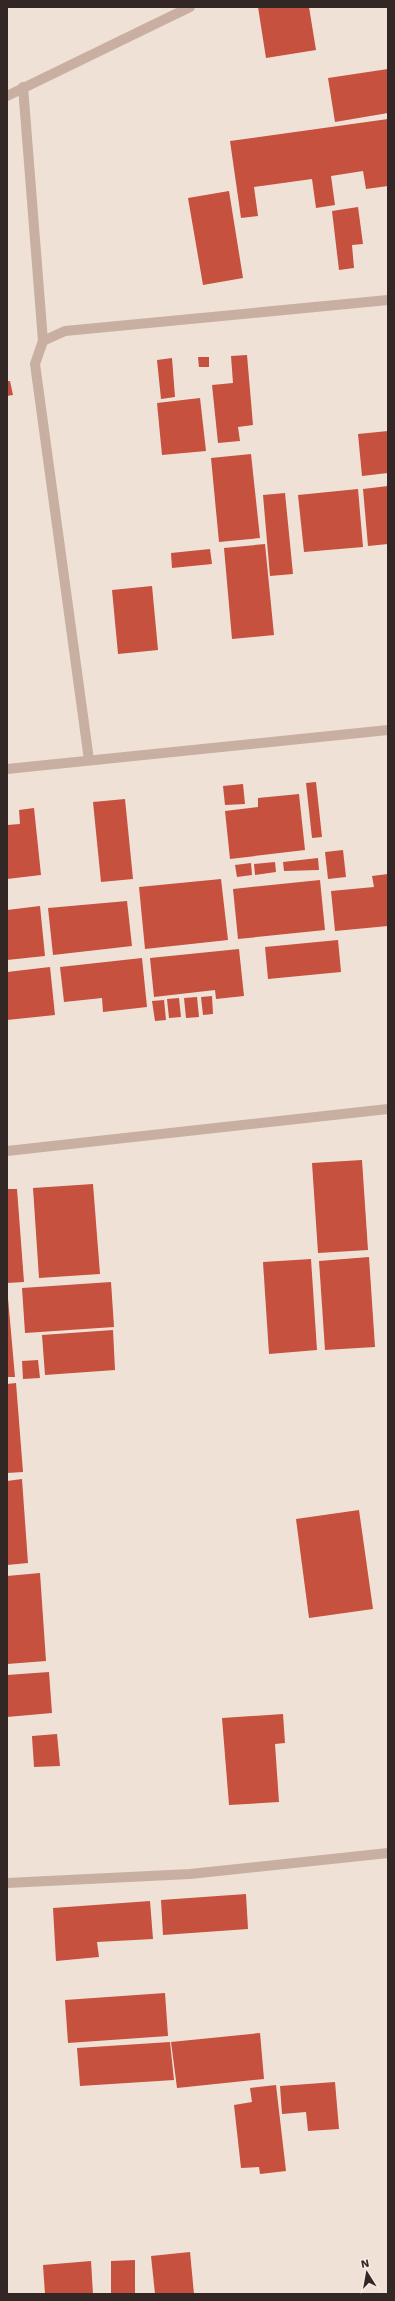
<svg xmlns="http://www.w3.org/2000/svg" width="395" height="2301" font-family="'Work Sans',sans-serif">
	<rect width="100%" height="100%" fill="#f0e1d6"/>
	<g fill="#c5513e">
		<polygon points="258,7 309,7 316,50 266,58"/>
		<polygon points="388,69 388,113 335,122 328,78"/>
		<polygon points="388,119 388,186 366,189 363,171 331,176 335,205 316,208 312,179 254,187 258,216 241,218 230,141"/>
		<polygon points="229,191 243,278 203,285 188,198"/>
		<polygon points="358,207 363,244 352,245 354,268 339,270 332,211"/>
		<polygon points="247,355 253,425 238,427 240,441 218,443 212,385 233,383 231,356"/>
		<polygon points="198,357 209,357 209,367 199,367"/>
		<polygon points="172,358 175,397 161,399 157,360"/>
		<polygon points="7,381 10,381 13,395 7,396"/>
		<polygon points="200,398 206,451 162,455 157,403"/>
		<polygon points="388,431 388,473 362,476 358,434"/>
		<polygon points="251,454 260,538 219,542 211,458"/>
		<polygon points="388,486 388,544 368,546 363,489"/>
		<polygon points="358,489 363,547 304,552 298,495"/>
		<polygon points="285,493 293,574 270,576 263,495"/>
		<polygon points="265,544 274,635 232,639 224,548"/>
		<polygon points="210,549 212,564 172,568 171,553"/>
		<polygon points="152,586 158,650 118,654 112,590"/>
		<polygon points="316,782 322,837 312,838 306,783"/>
		<polygon points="243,784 245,804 225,805 223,786"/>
		<polygon points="299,794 305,850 230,859 225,811 258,807 258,798"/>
		<polygon points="125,799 133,879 101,882 93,802"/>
		<polygon points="34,808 41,875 7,879 7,825 20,824 19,810"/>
		<polygon points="343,850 346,877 328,879 325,852"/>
		<polygon points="318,858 319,870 284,871 283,862"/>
		<polygon points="275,862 276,872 255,875 254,864"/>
		<polygon points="251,863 252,875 237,877 235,865"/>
		<polygon points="388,874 388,926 335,931 331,891 374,887 372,876"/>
		<polygon points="221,879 228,940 145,949 139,887"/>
		<polygon points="320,880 325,930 238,939 233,889"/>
		<polygon points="127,901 132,946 53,955 48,908"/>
		<polygon points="40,906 45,956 7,960 7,910"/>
		<polygon points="338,940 341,972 268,979 265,947"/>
		<polygon points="239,949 244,996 216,999 215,990 154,997 150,958"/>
		<polygon points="142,958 147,1007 103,1012 102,998 64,1002 60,967"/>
		<polygon points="50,967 55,1015 7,1020 7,972"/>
		<polygon points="212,996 213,1014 203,1015 201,997"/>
		<polygon points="197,997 199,1017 186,1018 184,998"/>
		<polygon points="179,998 181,1017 169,1018 167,999"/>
		<polygon points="164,1000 166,1020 155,1021 152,1001"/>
		<polygon points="362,1160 368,1250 318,1253 312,1163"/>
		<polygon points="93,1184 100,1274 39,1278 33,1188"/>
		<polygon points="7,1189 17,1189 24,1282 7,1283"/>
		<polygon points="369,1257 375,1347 325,1350 319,1261"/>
		<polygon points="311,1259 317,1350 269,1354 263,1262"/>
		<polygon points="111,1282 114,1327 25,1333 22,1288"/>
		<polygon points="7,1287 15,1377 7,1377"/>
		<polygon points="113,1330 115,1370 45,1375 42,1335"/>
		<polygon points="38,1360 40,1378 23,1379 22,1361"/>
		<polygon points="16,1383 23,1472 7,1473 7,1384"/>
		<polygon points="22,1479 28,1563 7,1565 7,1481"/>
		<polygon points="359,1510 373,1609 309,1618 296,1519"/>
		<polygon points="40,1573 46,1661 7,1664 7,1576"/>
		<polygon points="49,1672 52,1713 7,1717 7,1675"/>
		<polygon points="283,1714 285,1743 275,1744 279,1802 229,1805 222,1718"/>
		<polygon points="57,1734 60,1766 34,1767 32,1736"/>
		<polygon points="246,1894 248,1929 163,1935 161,1900"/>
		<polygon points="150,1901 153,1939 97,1942 99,1957 56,1961 53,1908"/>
		<polygon points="165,1993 168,2036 68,2043 65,2000"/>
		<polygon points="260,2033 264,2079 177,2088 171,2042"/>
		<polygon points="170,2042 174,2080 80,2086 77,2048"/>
		<polygon points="335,2082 339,2129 308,2131 306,2112 282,2114 280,2086"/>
		<polygon points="276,2085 286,2171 260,2174 259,2167 241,2168 234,2105 252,2102 250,2088"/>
		<polygon points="190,2252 194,2294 155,2294 151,2256"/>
		<polygon points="135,2260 135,2294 111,2294 111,2261"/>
		<polygon points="91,2261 93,2294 45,2294 43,2265"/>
	</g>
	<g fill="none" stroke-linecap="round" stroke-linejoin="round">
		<g stroke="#c8afa2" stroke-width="10">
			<polyline points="23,87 43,341"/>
			<polyline points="7,96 190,7"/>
			<polyline points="89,760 35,364 43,341 65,331 388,300"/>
			<polyline points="7,769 388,730"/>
			<polyline points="7,1151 388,1109"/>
			<polyline points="7,1883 190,1874 388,1853"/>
		</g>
	</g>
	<rect width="395" height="2301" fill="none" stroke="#322724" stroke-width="16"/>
	<g transform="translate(367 2273) rotate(349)" stroke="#f8ebe2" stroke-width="3" paint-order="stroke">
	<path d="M0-3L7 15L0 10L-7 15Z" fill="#322724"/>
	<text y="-6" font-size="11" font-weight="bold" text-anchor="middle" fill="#322724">N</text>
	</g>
</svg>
